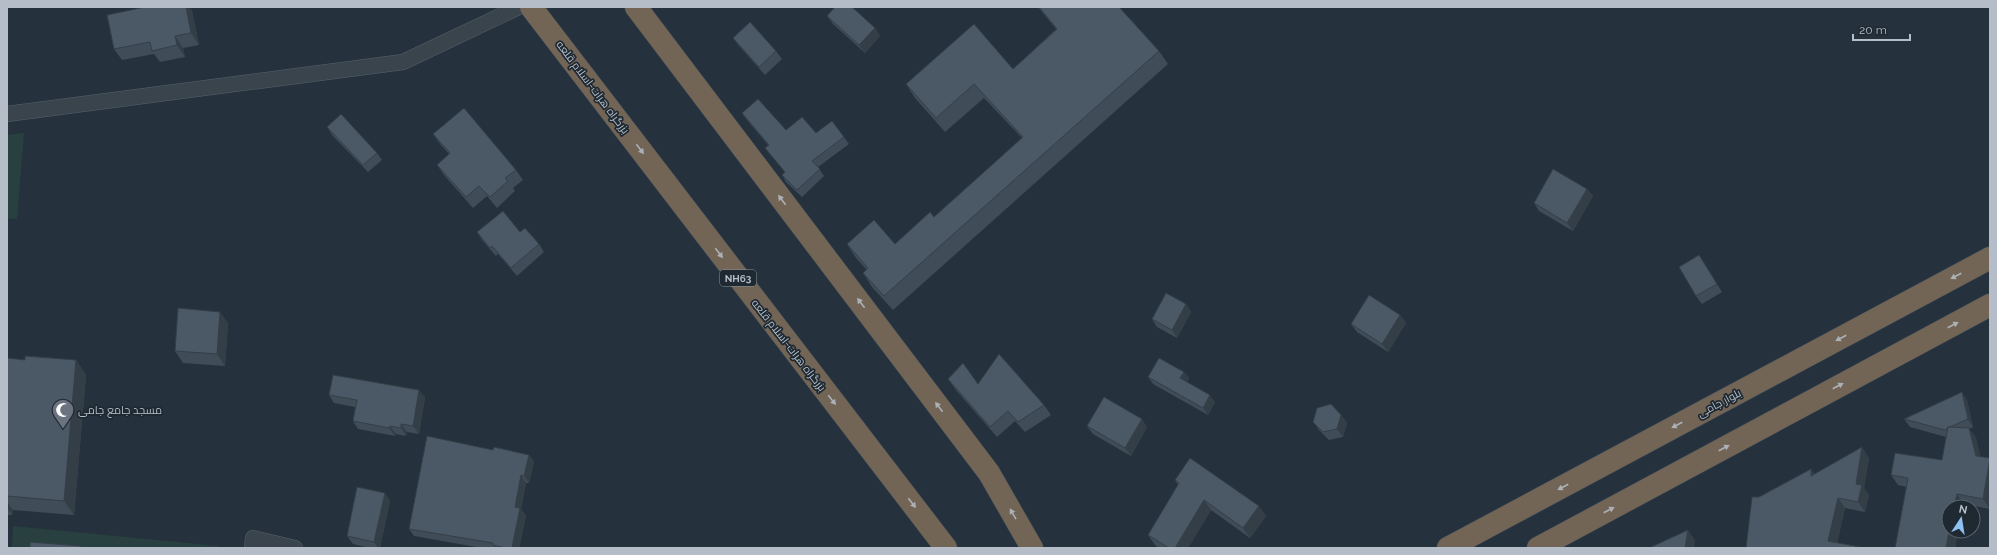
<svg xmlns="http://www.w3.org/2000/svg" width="1997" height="555" font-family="Raleway,Cairo,sans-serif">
	<rect width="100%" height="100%" fill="#25323d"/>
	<g fill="#28403f">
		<polygon points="24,133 17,219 7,218 7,135"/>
		<polygon points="13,526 218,546 218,548 12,548"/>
	</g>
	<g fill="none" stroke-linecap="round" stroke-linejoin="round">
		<g stroke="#57616b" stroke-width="16">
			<g id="street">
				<polyline points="7,114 403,62 519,7"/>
				<polyline points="252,548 253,538 295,548"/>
			</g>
		</g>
		<g stroke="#444e58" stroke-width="23">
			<g id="highway">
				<polyline points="531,7 946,548"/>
				<polyline points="636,7 989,473 1032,548"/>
				<polyline points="1448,548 1990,258"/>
				<polyline points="1538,548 1990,305"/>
			</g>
		</g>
		<use href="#street" stroke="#39444d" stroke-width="15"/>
		<use href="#highway" stroke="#736556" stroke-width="22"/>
	</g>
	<g fill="#404d58">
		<polygon points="145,7 189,7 192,11 199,45 183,48 185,57 160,62 154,54 122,60 114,49"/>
		<polygon points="1038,7 1119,7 1159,51 1168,64 893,310 872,287 863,273 867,270 856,258 847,244 895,244 934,217 1022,138 984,98 945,132 915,98 906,84 1013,69 1056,29"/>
		<polygon points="827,16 875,28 880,36 865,53 833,24"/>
		<polygon points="733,38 776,51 782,59 765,75 739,46"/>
		<polygon points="742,113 786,130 816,133 832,121 849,144 818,167 824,176 802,197 786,182 782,175 785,172 765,148 768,145 746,119"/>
		<polygon points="327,127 377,153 382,160 368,172 332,135"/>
		<polygon points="433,134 516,170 523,180 513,188 515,191 497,208 487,196 473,208 444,175 437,165 449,154 441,145"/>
		<polygon points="1587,189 1593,196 1573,231 1539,211 1534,203"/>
		<polygon points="477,232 520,232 539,244 544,252 517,276 498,254 496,256 482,240"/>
		<polygon points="1699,255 1704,263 1722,292 1702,304 1696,296"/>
		<polygon points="1186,304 1191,312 1177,338 1157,327 1152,319"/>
		<polygon points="1400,315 1406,323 1388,352 1357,332 1351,324"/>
		<polygon points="228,323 225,366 183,363 175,351"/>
		<polygon points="7,358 25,360 76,360 86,375 74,515 13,510 12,515 7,515"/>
		<polygon points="1184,372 1189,378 1187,382 1215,402 1208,415 1153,384 1148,377"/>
		<polygon points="948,379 978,384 1044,405 1051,415 1025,432 1015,421 997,437 955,389"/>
		<polygon points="329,395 425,397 419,434 407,432 406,436 396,434 395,436 358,429 353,421 355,407 334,403"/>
		<polygon points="1967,400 1973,427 1969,429 1976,438 1980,457 1990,458 1990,509 1964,504 1963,507 1949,507 1949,531 1958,531 1955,548 1907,487 1898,485 1891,475 1942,460 1946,437 1910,427 1904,419"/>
		<polygon points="1341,415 1347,423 1343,437 1329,440 1319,430 1313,422"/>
		<polygon points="1087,426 1147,427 1131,456 1093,434"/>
		<polygon points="493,450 529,455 534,462 529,483 526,483 521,509 526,516 519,548 482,548 414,536 409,529"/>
		<polygon points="1869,458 1864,488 1869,495 1865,512 1845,508 1837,543 1746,548 1759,497 1811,469 1814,474"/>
		<polygon points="1175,480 1266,516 1250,538 1211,510 1188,548 1159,548 1155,545 1148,535 1178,485"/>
		<polygon points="385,493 390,501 380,548 370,548 353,544 347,536"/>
	</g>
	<g fill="#343e47">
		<polygon points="186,7 189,7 192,11 199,45 191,33"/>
		<polygon points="875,28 880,36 865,53 859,45"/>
		<polygon points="175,36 183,48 185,57 177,45"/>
		<polygon points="1587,189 1593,196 1573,231 1567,223"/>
		<polygon points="1186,304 1191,312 1177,338 1172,330"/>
		<polygon points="220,312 228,323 225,366 217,354"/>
		<polygon points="1400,315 1406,323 1388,352 1382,344"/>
		<polygon points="76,360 86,375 74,515 64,501"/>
		<polygon points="1184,372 1189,378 1185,385 1180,378"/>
		<polygon points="419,390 425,397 419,434 413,426"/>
		<polygon points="1962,392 1967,400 1973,427 1968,419"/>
		<polygon points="1210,395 1215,402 1208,415 1203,408"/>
		<polygon points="1341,415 1347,423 1343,437 1337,429"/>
		<polygon points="1142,419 1147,427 1131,456 1125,448"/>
		<polygon points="401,424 407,432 406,436 401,428"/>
		<polygon points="390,426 396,434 395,436 389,428"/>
		<polygon points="1969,428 1976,438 1983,466 1976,456"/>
		<polygon points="1862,447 1869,458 1864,488 1869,495 1865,512 1858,502 1856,484"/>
		<polygon points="529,455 534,462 529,483 524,476"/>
		<polygon points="1990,461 1990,509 1983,499"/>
		<polygon points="1811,469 1818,479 1811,476"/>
		<polygon points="521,475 526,483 521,509 526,516 519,548 512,548 515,507"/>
		<polygon points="385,493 390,501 380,548 378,548 374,542"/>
		<polygon points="1957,494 1964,504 1963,507 1954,507"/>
		<polygon points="1838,498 1845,508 1836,548 1828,541"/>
		<polygon points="1204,500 1211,510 1188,548 1175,548"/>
		<polygon points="7,502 13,510 12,515 7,508"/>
		<polygon points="1259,506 1266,516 1250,538 1243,528"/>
		<polygon points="1688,530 1695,540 1694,548 1685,548"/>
		<polygon points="1949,531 1958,531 1955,548 1946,548"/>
	</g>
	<g fill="#4b5966" stroke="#343e47">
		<polygon points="145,7 186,7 191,33 175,36 177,45 152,51 150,42 114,49 107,15"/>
		<polygon points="835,7 852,7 875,28 859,45 827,16"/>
		<polygon points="1039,7 1119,7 1159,51 884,296 863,273 868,268 847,244 874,220 895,244 930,212 934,217 1023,137 974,84 936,118 906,84 974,24 1013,69 1057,29"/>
		<polygon points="750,22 776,51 759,67 733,38"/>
		<polygon points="758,99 786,130 802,117 816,133 832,121 844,137 812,161 820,169 797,190 782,175 785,172 765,148 769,145 742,113"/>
		<polygon points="464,108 516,170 505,178 508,181 490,197 479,186 466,197 437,165 450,153 433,134"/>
		<polygon points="341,114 377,153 363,165 327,127"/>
		<polygon points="1553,169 1587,189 1567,223 1534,203"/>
		<polygon points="503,211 520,232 525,228 539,244 511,268 492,246 490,248 477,232"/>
		<polygon points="1699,255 1717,284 1696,296 1679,267"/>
		<polygon points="1166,293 1186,304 1172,330 1152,319"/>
		<polygon points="1369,295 1400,315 1382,344 1351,324"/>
		<polygon points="178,308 220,312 217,354 175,351"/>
		<polygon points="999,354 1044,405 1018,422 1008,411 990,427 948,379 963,363 978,384"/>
		<polygon points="25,356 76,360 64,501 7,496 7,358 25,360"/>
		<polygon points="1159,358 1184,372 1180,378 1210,395 1203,408 1148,377"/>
		<polygon points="333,375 419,390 413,426 401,424 401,428 390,426 389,428 353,421 357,400 329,395"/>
		<polygon points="1962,392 1968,419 1950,427 1948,427 1948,428 1945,430 1904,419"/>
		<polygon points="1104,397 1142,419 1125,448 1087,426"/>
		<polygon points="1331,404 1341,415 1337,429 1323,432 1313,422 1317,408"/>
		<polygon points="1948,427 1969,428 1976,456 1990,458 1983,499 1957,494 1954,507 1949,507 1949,531 1946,548 1895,548 1908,478 1891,475 1895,453 1942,460"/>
		<polygon points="427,436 493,450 494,447 529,455 524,476 521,475 515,507 520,508 512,548 506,548 493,545 493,543 409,529"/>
		<polygon points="1862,447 1856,484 1862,485 1858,502 1838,498 1828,541 1865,548 1746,548 1752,497 1759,497 1811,469 1811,476"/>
		<polygon points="1190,458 1259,506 1243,528 1204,500 1175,548 1169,548 1148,535 1179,483 1175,480"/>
		<polygon points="357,487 385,493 374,542 347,536"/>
		<polygon points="1688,530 1685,548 1649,548"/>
		<polygon points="30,542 81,546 81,548 30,548"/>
		<polygon points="7,547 23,548 7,548"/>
	</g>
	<defs><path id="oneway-solid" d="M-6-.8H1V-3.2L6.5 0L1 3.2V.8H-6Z"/></defs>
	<g fill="#abb1b7">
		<use href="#oneway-solid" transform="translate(640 149) rotate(53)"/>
		<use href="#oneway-solid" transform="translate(782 200) rotate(-127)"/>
		<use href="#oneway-solid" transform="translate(719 253) rotate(53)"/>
		<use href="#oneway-solid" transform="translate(1956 276) rotate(152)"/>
		<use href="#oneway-solid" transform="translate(861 303) rotate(-127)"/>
		<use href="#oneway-solid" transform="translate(1953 325) rotate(-28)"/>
		<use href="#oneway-solid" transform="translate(1841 338) rotate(152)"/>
		<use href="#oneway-solid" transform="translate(1838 386) rotate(-28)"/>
		<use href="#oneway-solid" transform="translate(832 400) rotate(52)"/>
		<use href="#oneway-solid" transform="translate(939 407) rotate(-127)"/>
		<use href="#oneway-solid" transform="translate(1677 425) rotate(152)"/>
		<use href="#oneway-solid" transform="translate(1724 448) rotate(-28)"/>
		<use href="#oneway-solid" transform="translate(1563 487) rotate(152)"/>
		<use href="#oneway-solid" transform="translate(912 503) rotate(52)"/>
		<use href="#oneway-solid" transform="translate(1609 510) rotate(-28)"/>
		<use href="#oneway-solid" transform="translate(1013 514) rotate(-120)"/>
	</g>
	<defs>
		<g id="mosque-pin" transform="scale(1.15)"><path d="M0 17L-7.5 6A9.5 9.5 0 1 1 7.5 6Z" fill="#6b7280" stroke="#1e2932"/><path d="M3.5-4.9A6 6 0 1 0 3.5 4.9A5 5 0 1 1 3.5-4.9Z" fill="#fff"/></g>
	</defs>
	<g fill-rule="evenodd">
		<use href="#mosque-pin" x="63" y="410"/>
	</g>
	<g text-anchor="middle" stroke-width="3.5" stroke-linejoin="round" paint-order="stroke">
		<rect fill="#1e2932" stroke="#88919b" stroke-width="1" x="720" y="270" width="36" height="16" rx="3"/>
		<g font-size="10" font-weight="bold" fill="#b5bec8">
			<text x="738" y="282">NH63</text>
		</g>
		<g font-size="11" fill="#b5bec8" stroke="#1e2932">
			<text transform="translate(593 87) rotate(53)" y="4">بزرگراه هرات-اسلام قلعه</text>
			<text transform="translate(789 345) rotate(52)" y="4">بزرگراه هرات-اسلام قلعه</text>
			<text transform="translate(1719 403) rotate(-28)" y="4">بلوار جامی</text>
		</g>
		<g font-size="11" fill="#b5bec8" stroke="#1e2932" text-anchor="start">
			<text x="78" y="414">مسجد جامع جامی</text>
		</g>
	</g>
	<rect width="1997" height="555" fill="none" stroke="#b5bec8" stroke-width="16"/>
	<g transform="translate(1961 519) rotate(12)"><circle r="19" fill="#1e2932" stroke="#5a656e"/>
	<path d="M0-3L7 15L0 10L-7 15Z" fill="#8ec0f4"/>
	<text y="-6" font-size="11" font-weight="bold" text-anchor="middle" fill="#b5bec8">N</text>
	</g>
	<path d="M1853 34v6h57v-6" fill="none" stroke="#b5bec8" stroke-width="2"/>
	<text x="1859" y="34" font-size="12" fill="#b5bec8" stroke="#1e2932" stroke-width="3" paint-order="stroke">20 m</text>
</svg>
